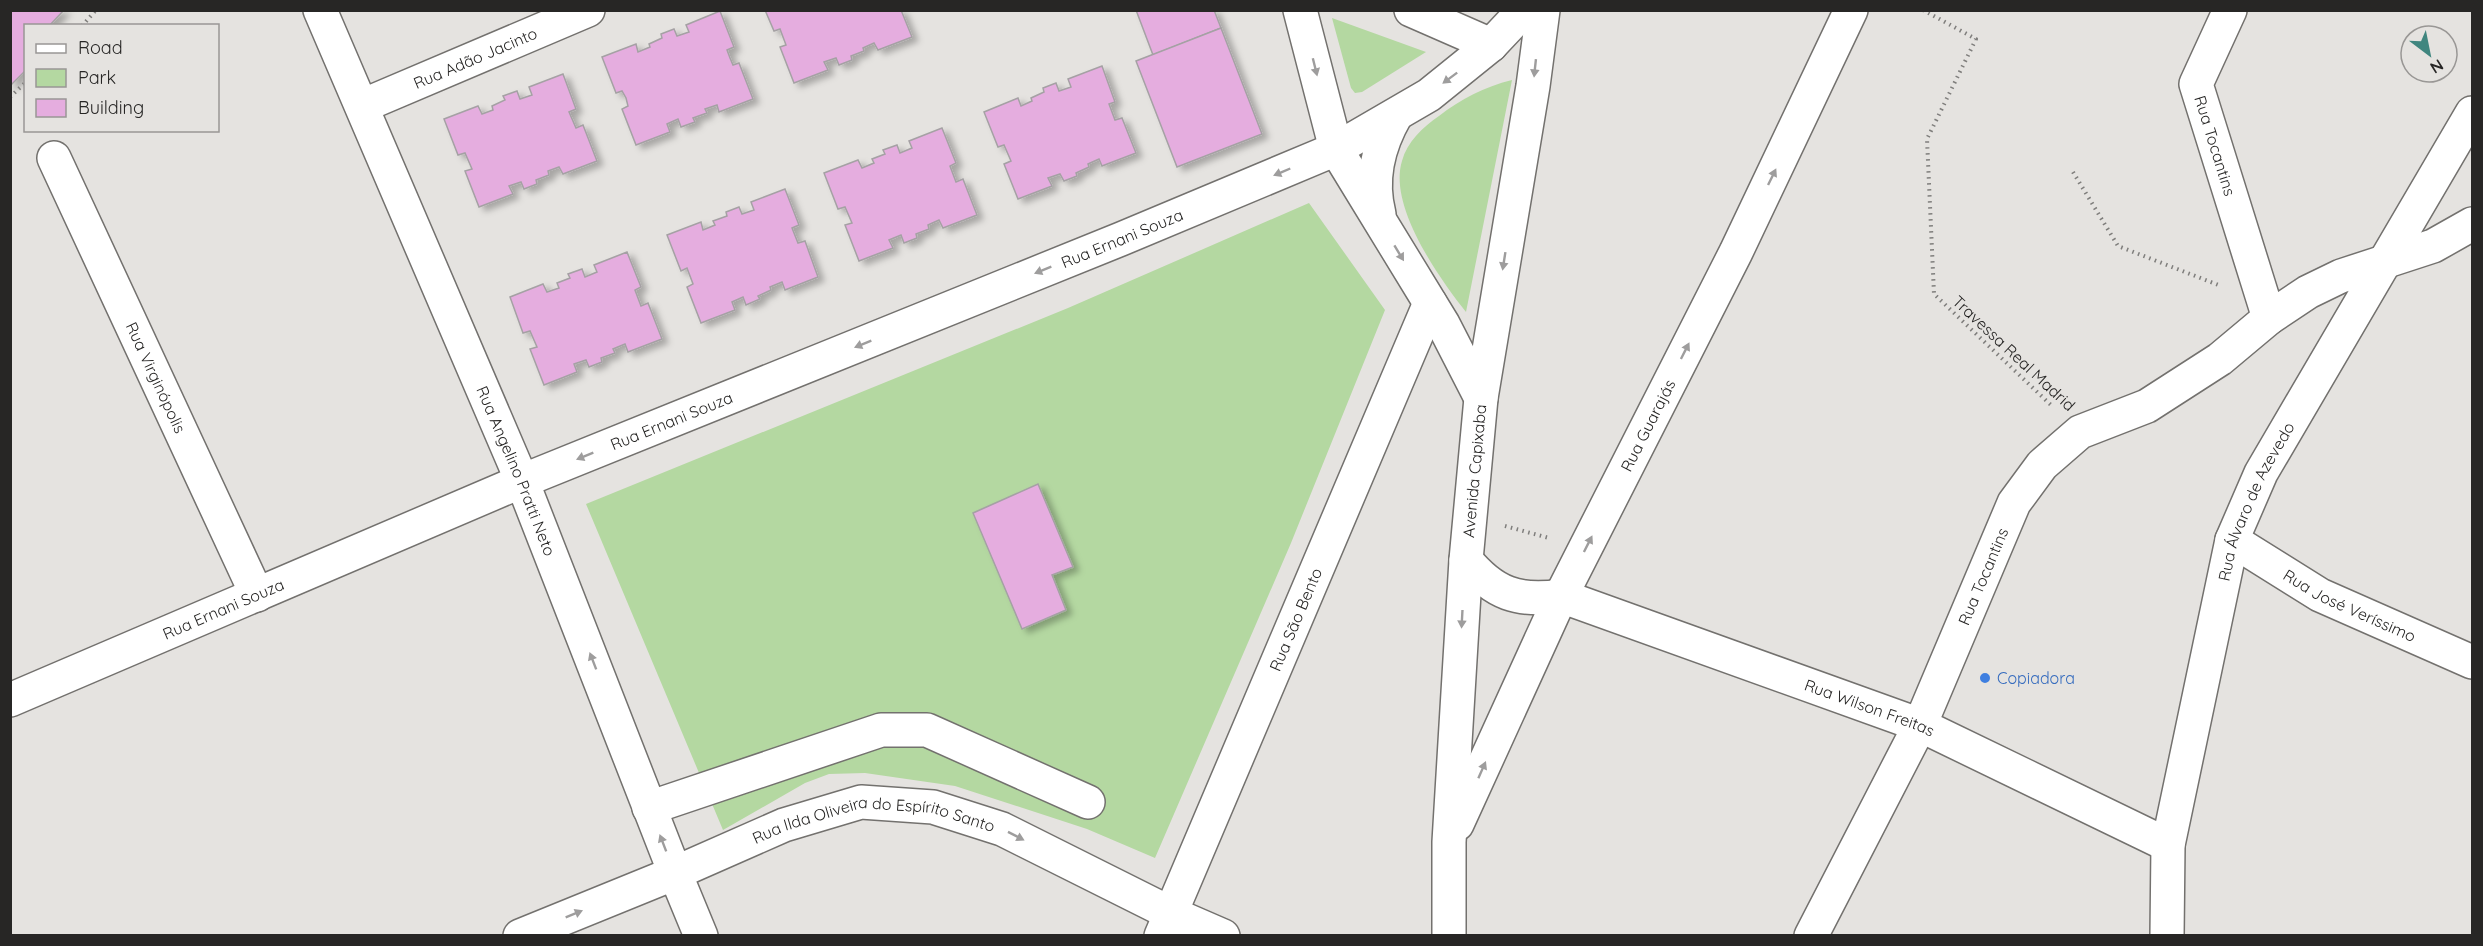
<svg xmlns="http://www.w3.org/2000/svg" width="2483" height="946" font-family="Quicksand,sans-serif">
	<defs>
		<filter id="shadow"><feDropShadow dx="6" dy="4" stdDeviation="3" flood-color="#0004"/></filter>
	</defs>
	<rect width="100%" height="100%" fill="#e5e3e0"/>
	<g fill="#b4d8a1">
		<polygon points="1332,18 1426,52 1362,92 1355,93 1351,88"/>
		<path d="M1512,80L1466,312C1439,278 1388,206 1402,161C1407,142 1423,127 1439,116C1461,99 1484,87 1512,80Z"/>
		<polygon points="1309,203 1385,310 1291,543 1155,858 1087,829 955,786 865,773 829,774 805,783 723,830 586,504 1068,308"/>
	</g>
	<g fill="#e5addf" stroke="#a5a1a4" stroke-width="1.5" filter="url(#shadow)">
		<polygon points="10,10 64,10 49,26 26,26 26,70 10,86"/>
		<polygon points="765,10 901,10 912,37 878,50 874,43 863,48 864,51 851,56 852,60 839,65 836,58 824,62 828,70 794,83 780,47 786,45 780,29 774,31"/>
		<polygon points="1136,10 1214,10 1221,28 1153,55"/>
		<polygon points="720,11 734,47 727,50 730,58 733,65 739,63 753,99 719,112 717,105 705,109 707,113 693,118 695,122 681,127 678,119 667,124 670,132 636,145 622,109 628,106 626,98 622,91 616,93 602,57 636,44 638,52 650,47 649,44 662,38 661,34 674,29 677,36 689,32 686,25"/>
		<polygon points="1221,28 1262,134 1177,167 1136,61"/>
		<polygon points="1102,66 1115,102 1109,104 1115,120 1122,118 1136,153 1102,166 1099,159 1088,164 1089,167 1076,173 1077,176 1064,181 1060,174 1048,178 1052,186 1018,199 1004,164 1011,161 1004,145 998,147 984,112 1018,98 1021,106 1032,101 1031,98 1044,92 1043,88 1056,83 1059,91 1071,87 1068,79"/>
		<polygon points="563,74 576,109 569,112 576,128 583,125 597,161 563,174 559,167 548,171 549,175 536,180 537,184 524,189 521,182 509,186 513,194 479,207 465,171 472,169 465,153 458,155 444,119 478,106 482,114 493,110 492,106 505,100 503,96 517,91 520,99 532,95 529,87"/>
		<polygon points="942,128 956,163 950,166 956,182 963,179 977,215 943,228 939,220 928,225 929,229 916,234 917,238 904,243 901,235 889,240 893,248 859,261 845,225 852,223 845,207 838,209 824,173 858,160 862,168 874,163 872,159 885,154 883,150 897,145 900,153 912,148 909,141"/>
		<polygon points="785,189 799,225 792,228 798,243 805,241 818,277 785,290 782,282 770,287 771,290 758,296 760,299 746,305 743,297 732,302 735,310 701,323 687,287 693,284 687,268 681,271 667,235 701,222 703,230 715,225 713,221 727,216 726,212 739,207 742,214 754,210 751,202"/>
		<polygon points="627,252 641,287 635,290 641,306 648,303 662,339 628,352 625,344 613,349 615,353 601,358 602,362 589,367 586,360 574,364 577,372 544,385 530,349 537,347 530,331 523,333 510,297 543,284 547,292 559,288 557,283 570,278 568,274 582,269 585,277 597,272 594,265"/>
		<polygon points="1038,484 1073,567 1052,575 1066,610 1022,629 973,513"/>
	</g>
	<g fill="none" stroke-linecap="round" stroke-linejoin="round">
		<g stroke="#73716e" stroke-width="36">
			<g id="minor">
				<path id="s1" d="M320,10L522,481L675,873L701,936"/>
				<polyline points="1300,10 1336,149 1443,324 1481,398"/>
				<polyline points="1411,10 1491,45"/>
				<path id="s2" d="M2230,10L2196,84L2269,318"/>
				<path id="s3" d="M362,106L588,10"/>
				<path id="s4" d="M54,158L257,595"/>
				<path d="M1379,214C1370,179 1378,146 1396,115"/>
				<path id="s5" d="M2232,540L2320,595L2472,662"/>
				<path id="s6" d="M1561,596L1920,725L2168,845"/>
				<path id="s7" d="M10,700L522,481L1121,239L1336,149L1429,95L1491,45L1524,10"/>
				<polyline points="649,808 881,730 927,730 1088,802"/>
				<path id="s8" d="M520,936L675,873L784,825L861,802L933,807L1002,829L1170,913L1223,936"/>
				<path id="s9" d="M1161,936L1430,303"/>
				<path id="s10" d="M1811,936L1920,725L2014,503L2042,465L2080,432L2147,406L2220,359L2269,318L2308,292L2341,276L2433,246L2472,224"/>
				<path id="s11" d="M2167,936L2168,845L2232,540L2261,473L2472,113"/>
			</g>
		</g>
		<g stroke="#73716e" stroke-width="36">
			<g id="major">
				<path d="M1466,560C1494,594 1518,602 1561,596"/>
				<path id="s12" d="M1457,824L1561,596L1736,252L1851,10"/>
				<path id="s13" d="M1449,936V842L1466,560L1481,398L1533,86L1543,10"/>
			</g>
		</g>
		<g stroke="#7f7e7c" stroke-width="4" stroke-dasharray="1.5 4.5" stroke-linecap="butt">
			<polyline points="1923,10 1976,39 1927,139 1934,294 2053,407"/>
			<polyline points="82,26 96,10"/>
			<polyline points="10,97 26,82"/>
			<polyline points="2073,172 2118,246 2221,286"/>
			<polyline points="1505,526 1549,538"/>
		</g>
		<use href="#minor" stroke="#fff" stroke-width="33"/>
		<use href="#major" stroke="#fff" stroke-width="33"/>
	</g>
	<defs><path id="oneway-solid" d="M-6-.8H1V-3.2L6.5 0L1 3.2V.8H-6Z" transform="scale(1.5)"/></defs>
	<g fill="#9e9d9d">
		<use href="#oneway-solid" transform="translate(1315 67) rotate(76)"/>
		<use href="#oneway-solid" transform="translate(1535 68) rotate(96)"/>
		<use href="#oneway-solid" transform="translate(1450 78) rotate(143)"/>
		<use href="#oneway-solid" transform="translate(1282 172) rotate(157)"/>
		<use href="#oneway-solid" transform="translate(1772 177) rotate(-64)"/>
		<use href="#oneway-solid" transform="translate(1399 253) rotate(59)"/>
		<use href="#oneway-solid" transform="translate(1504 261) rotate(99)"/>
		<use href="#oneway-solid" transform="translate(1043 270) rotate(158)"/>
		<use href="#oneway-solid" transform="translate(863 344) rotate(158)"/>
		<use href="#oneway-solid" transform="translate(1685 351) rotate(-63)"/>
		<use href="#oneway-solid" transform="translate(585 456) rotate(158)"/>
		<use href="#oneway-solid" transform="translate(1588 544) rotate(-63)"/>
		<use href="#oneway-solid" transform="translate(1462 619) rotate(93)"/>
		<use href="#oneway-solid" transform="translate(593 661) rotate(-111)"/>
		<use href="#oneway-solid" transform="translate(1482 770) rotate(-66)"/>
		<use href="#oneway-solid" transform="translate(1016 836) rotate(27)"/>
		<use href="#oneway-solid" transform="translate(663 843) rotate(-111)"/>
		<use href="#oneway-solid" transform="translate(574 914) rotate(-22)"/>
	</g>
	<circle fill="#3f7fe0" stroke="#e5e3e0" stroke-width="2" cx="1985" cy="678" r="6"/>
	<g text-anchor="middle" stroke-width="4.5" stroke-linejoin="round" paint-order="stroke">
		<g font-size="16" fill="#272625" stroke="#e5e3e0">
			<text dy="6" stroke="none"><textPath href="#s3" startOffset="123">Rua Adão Jacinto</textPath></text>
			<text dy="6" stroke="none"><textPath href="#s2" startOffset="146">Rua Tocantins</textPath></text>
			<text dy="6" stroke="none"><textPath href="#s7" startOffset="1204">Rua Ernani Souza</textPath></text>
			<text transform="translate(2014 353) rotate(43)" y="6">Travessa Real Madrid</text>
			<text dy="6" stroke="none"><textPath href="#s4" startOffset="242">Rua Virginópolis</textPath></text>
			<text dy="6" stroke="none"><textPath href="#s7" startOffset="718">Rua Ernani Souza</textPath></text>
			<text dy="6" stroke="none"><textPath href="#s12" startOffset="442">Rua Guarajás</textPath></text>
			<text dy="6" stroke="none"><textPath href="#s1" startOffset="501">Rua Angelino Pratti Neto</textPath></text>
			<text dy="6" stroke="none"><textPath href="#s13" startOffset="466">Avenida Capixaba</textPath></text>
			<text dy="6" stroke="none"><textPath href="#s11" startOffset="447">Rua Álvaro de Azevedo</textPath></text>
			<text dy="6" stroke="none"><textPath href="#s10" startOffset="399">Rua Tocantins</textPath></text>
			<text dy="6" stroke="none"><textPath href="#s5" startOffset="135">Rua José Veríssimo</textPath></text>
			<text dy="6" stroke="none"><textPath href="#s7" startOffset="232">Rua Ernani Souza</textPath></text>
			<text dy="6" stroke="none"><textPath href="#s9" startOffset="344">Rua São Bento</textPath></text>
			<text dy="6" stroke="none"><textPath href="#s6" startOffset="328">Rua Wilson Freitas</textPath></text>
			<text dy="6" stroke="none"><textPath href="#s8" startOffset="378">Rua Ilda Oliveira do Espírito Santo</textPath></text>
		</g>
		<g font-size="16" fill="#366cbe" stroke="#e5e3e0" text-anchor="start">
			<text x="1997" y="684">Copiadora</text>
		</g>
	</g>
	<rect width="2483" height="946" fill="none" stroke="#272625" stroke-width="24"/>
	<rect x="24" y="24" width="195" height="108" fill="#e5e3e0" stroke="#999795" stroke-width="1.5"/>
	<rect x="36" y="44" width="30" height="9" fill="#ffffff" stroke="#999795" stroke-width="1.5"/>
	<text x="78" y="54" font-size="18" fill="#272625">Road</text>
	<rect x="36" y="69" width="30" height="18" fill="#b4d8a1" stroke="#999795" stroke-width="1.5"/>
	<text x="78" y="84" font-size="18" fill="#272625">Park</text>
	<rect x="36" y="99" width="30" height="18" fill="#e5addf" stroke="#999795" stroke-width="1.5"/>
	<text x="78" y="114" font-size="18" fill="#272625">Building</text>
	<g transform="translate(2429 54) rotate(148)"><circle r="28" fill="#e5e3e0" stroke="#999795" stroke-width="1.5"/>
	<path d="M0-4.5L10 22L0 15L-10 22Z" fill="#40867f"/>
	<text y="-9" font-size="16" font-weight="bold" text-anchor="middle" fill="#272625">N</text>
	</g>
</svg>
